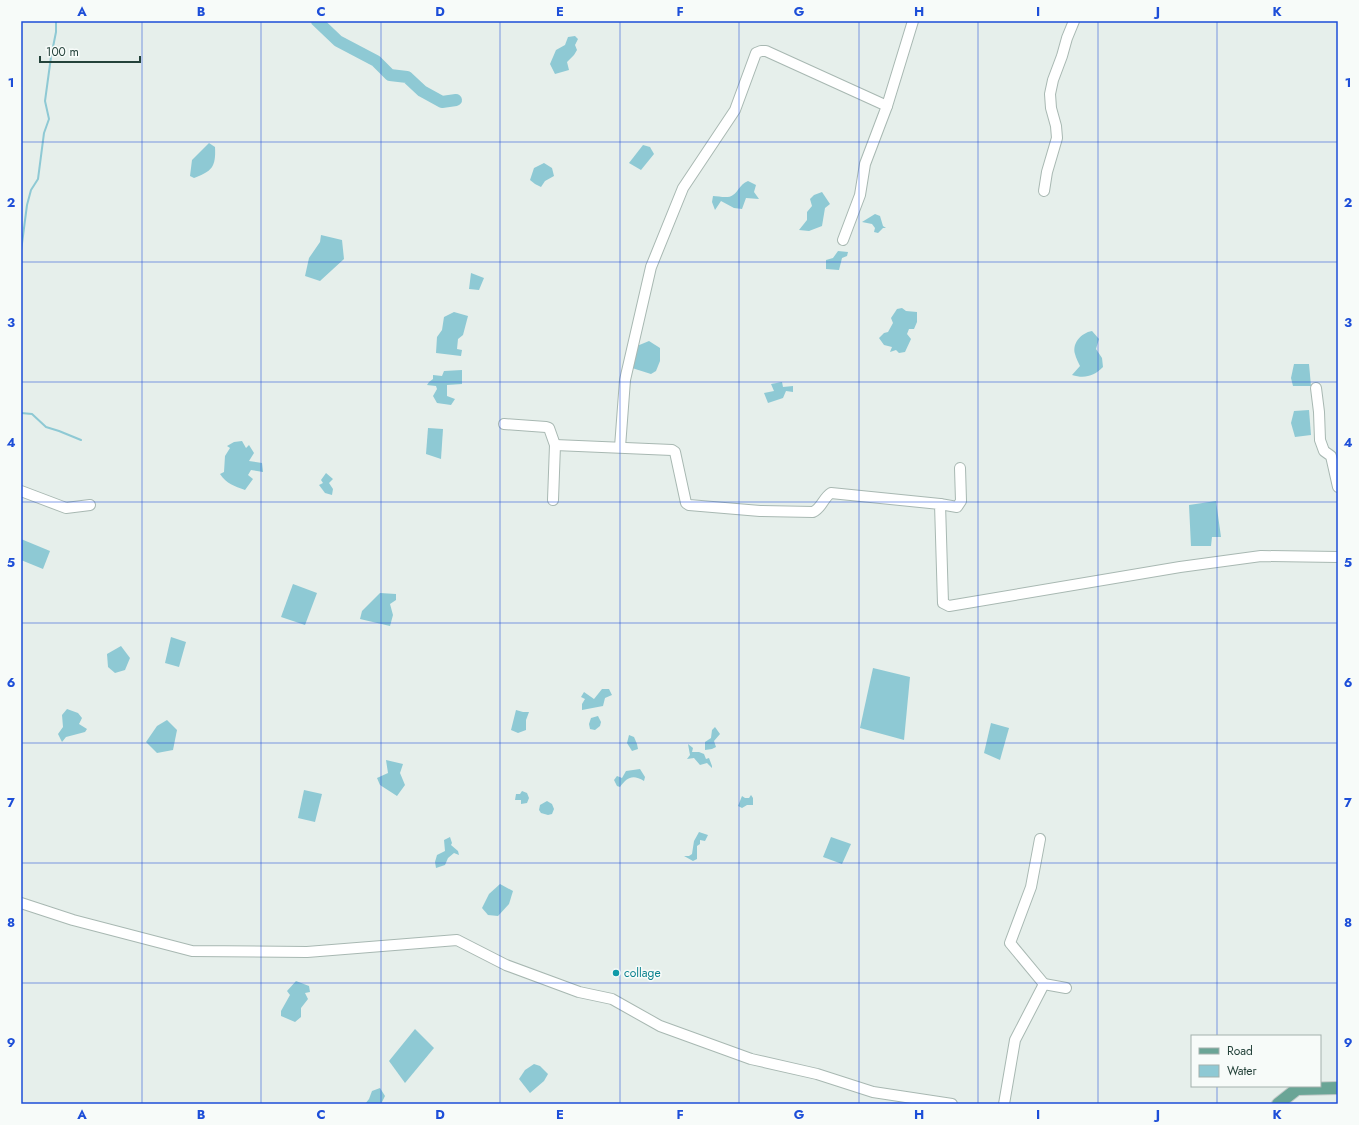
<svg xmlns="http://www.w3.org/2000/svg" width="1359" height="1125" font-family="Jost,sans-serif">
	<rect width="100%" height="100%" fill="#e6efeb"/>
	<g fill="#8ec9d4">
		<polygon points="575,36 578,39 575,45 577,50 574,55 567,62 569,70 555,74 550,64 556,50 565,45 568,37"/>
		<path d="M209,143L215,147C216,167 212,171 194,178L190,176L192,160Z"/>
		<polygon points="643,145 650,147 654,154 641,170 629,163"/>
		<polygon points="544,163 552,168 554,176 545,181 541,187 535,184 530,180 534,168"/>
		<path d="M748,181L756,185L754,192L759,199L746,198L742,209L734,208L721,201L715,210L712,202L713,196C719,196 728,199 733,195C739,191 739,185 748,181Z"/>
		<polygon points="822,192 830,204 825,208 822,226 809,231 799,230 807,220 807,212 812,206 810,199 814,195"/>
		<polygon points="875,214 880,216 883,226 886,228 883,228 878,233 874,232 875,228 872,224 862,222"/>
		<polygon points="321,235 342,240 344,259 320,281 305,276 309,258 320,242"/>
		<polygon points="838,251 848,252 847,256 842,258 839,270 826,269 826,260 833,258"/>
		<polygon points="471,273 484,278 479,290 469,289"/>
		<polygon points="902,308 906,311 917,312 917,322 914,329 909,329 907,334 911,339 905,352 899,353 896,350 890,352 892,347 884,345 879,338 884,333 888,332 893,323 891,318 897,309"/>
		<polygon points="454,312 468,316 463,335 458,339 457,349 462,350 461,356 436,353 437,337 442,330 444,317"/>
		<path d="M1092,331L1099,339L1096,349L1102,358L1103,367C1094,376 1085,379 1072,375L1080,366C1078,362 1076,358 1075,354C1072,343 1081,333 1092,331Z"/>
		<polygon points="649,341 660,348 660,361 656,371 651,374 632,368 637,346"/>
		<polygon points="1294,364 1309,364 1311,386 1293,386 1291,378"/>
		<polygon points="462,370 462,384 447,385 447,396 455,399 451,405 437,403 433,396 437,389 436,386 427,385 429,382 433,379 433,375 442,376 444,371"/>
		<polygon points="782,382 783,387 793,386 793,392 786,391 783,398 768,403 764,393 774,391 771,384"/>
		<polygon points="1309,410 1311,435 1295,437 1291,423 1294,411"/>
		<polygon points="428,428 443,429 441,459 426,454"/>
		<path d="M242,441L246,448L249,445L254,453L249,461L262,463L263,472L251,470L248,475L253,479L245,490C234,486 227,484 220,474L224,472L225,456L230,448L227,446L234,442Z"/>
		<polygon points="326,473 333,479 329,483 333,489 332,495 325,493 319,485 323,483 321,480"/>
		<polygon points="1216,501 1221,537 1212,537 1211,546 1191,546 1189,505"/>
		<polygon points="21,539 50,551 43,569 21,560"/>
		<polygon points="293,584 317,593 305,625 281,617"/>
		<polygon points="380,593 396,594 396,600 390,604 393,615 390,626 360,619 362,611"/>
		<polygon points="171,637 186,642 179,667 165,663"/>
		<polygon points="121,646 130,658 125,670 115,673 108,667 107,654"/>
		<polygon points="873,668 910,677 904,740 860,728"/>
		<polygon points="602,689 609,689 612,695 605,698 603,706 582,710 582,704 585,699 581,697 584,692 594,699"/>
		<polygon points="67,709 78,713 82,718 79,724 87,729 85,732 66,737 62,742 58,734 63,727 62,715"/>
		<polygon points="516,710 523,712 529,712 526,720 526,730 518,733 511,730"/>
		<polygon points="598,716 601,722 600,726 595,730 590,729 589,724 591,718"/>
		<polygon points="167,720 177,730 173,750 157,753 146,742 157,726"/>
		<polygon points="991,723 1009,728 1000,760 984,753"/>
		<polygon points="715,727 720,734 714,741 716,747 712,749 705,750 705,742 711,738 712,730"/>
		<polygon points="629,735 634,737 637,744 638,749 632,751 627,743"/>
		<polygon points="688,744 693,748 692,752 699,752 704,754 706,759 709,758 712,766 712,768 707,763 700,765 694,758 687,759 690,755"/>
		<polygon points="386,760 403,764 400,773 405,785 397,796 380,785 377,778 388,773"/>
		<path d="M640,769L645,777L644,781C633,774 627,777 620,787L617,786L614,780L617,776L622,778L626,771Z"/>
		<polygon points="304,790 322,794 315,822 298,818"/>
		<polygon points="522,791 527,793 529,798 527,803 521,804 521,800 515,800 516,794 520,794"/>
		<polygon points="751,795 753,798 753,805 747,805 742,808 738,806 742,796 745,798 749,798"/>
		<polygon points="547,801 552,804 554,809 552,814 548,815 541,813 539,810 540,805"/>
		<polygon points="699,832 708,835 705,841 700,840 700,844 697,846 697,859 693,861 684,856 689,856 692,854 694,841"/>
		<polygon points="450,837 452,843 451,845 458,851 459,855 454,853 448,858 445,865 436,868 435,862 437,855 445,851 444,840"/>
		<polygon points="831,837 851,844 842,864 823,857"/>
		<polygon points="500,884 513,891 509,904 498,916 488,915 482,908 489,894"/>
		<polygon points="296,981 309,986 310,992 305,993 308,999 301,1008 301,1017 295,1022 281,1016 281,1011 290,995 287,991"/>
		<polygon points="415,1029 434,1048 405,1083 389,1061"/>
		<polygon points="534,1064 540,1066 548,1074 544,1081 530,1093 519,1079 525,1070"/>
		<polygon points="380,1088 385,1096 381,1104 365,1104 369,1099 372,1091"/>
	</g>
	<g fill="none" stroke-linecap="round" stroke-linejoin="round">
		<g stroke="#8ec9d4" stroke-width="2">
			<polyline points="21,251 27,205 31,190 38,179 44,133 49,119 45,101 51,57 56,32 56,21"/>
			<polyline points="21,413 32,414 46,427 59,431 81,440"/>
		</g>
		<polyline stroke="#8ec9d4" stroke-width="12" points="317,21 338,41 376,61 390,75 407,77 422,91 442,102 456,100"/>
		<g stroke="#a8b8b2" stroke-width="12">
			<g id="minor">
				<polyline points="887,106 913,21"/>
				<polyline points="1044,191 1047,172 1057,138 1056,126 1051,108 1050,94 1053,80 1062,56 1067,38 1074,21"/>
				<polyline points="1316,388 1319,412 1320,440 1324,451 1331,456 1338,487"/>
				<polyline points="504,424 546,427 549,428 555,445 553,500"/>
				<path d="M555,445L672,450L675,452L686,503L689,505L760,511L813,512C822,508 823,498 831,493L940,504L943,603L949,606L1180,567L1261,556L1338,557"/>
				<polyline points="620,447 625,380 651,267 683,188 735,110 756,53 761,51 766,51 887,106 865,164 860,195 843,240"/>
				<polyline points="21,491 66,508 90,505"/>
				<polyline points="940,504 957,507 961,501 960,468"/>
				<polyline points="21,903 73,920 192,951 307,952 457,940 506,965 579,992 612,999 660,1026 751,1059 817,1074 873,1092 952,1104"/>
				<polyline points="1044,984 1066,988"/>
				<polyline points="1004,1104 1015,1040 1044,984 1010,943 1031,887 1040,839"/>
			</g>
		</g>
		<g stroke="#c2cac8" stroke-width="14">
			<polyline id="major" points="1278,1104 1297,1089 1338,1088"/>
		</g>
		<use href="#minor" stroke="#fff" stroke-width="10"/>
		<use href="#major" stroke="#6aa596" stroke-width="12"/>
	</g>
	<path fill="none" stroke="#1d4ed8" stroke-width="1" stroke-opacity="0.55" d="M142,21V1104M261,21V1104M381,21V1104M500,21V1104M620,21V1104M739,21V1104M859,21V1104M978,21V1104M1098,21V1104M1217,21V1036M21,142H1338M21,262H1338M21,382H1338M21,502H1338M21,623H1338M21,743H1338M21,863H1338M21,983H1338M1217,1086V1104"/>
	<circle fill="#0f9aa8" stroke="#f7fbf9" stroke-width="1.5" cx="616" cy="973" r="4"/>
	<g text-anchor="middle" stroke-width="3" stroke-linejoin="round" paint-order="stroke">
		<g font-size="12" fill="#0d838f" stroke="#f7fbf9" text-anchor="start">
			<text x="624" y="977">collage</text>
		</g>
	</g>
	<rect width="1359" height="1125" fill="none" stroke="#f7fbf9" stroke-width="44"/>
	<rect x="1191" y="1035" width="130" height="52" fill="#f7fbf9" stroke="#a3b1ad"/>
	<rect x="1199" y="1048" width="20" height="6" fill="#6aa596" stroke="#a3b1ad"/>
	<text x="1227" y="1055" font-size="12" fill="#24423a">Road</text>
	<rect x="1199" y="1065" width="20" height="12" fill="#8ec9d4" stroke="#a3b1ad"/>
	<text x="1227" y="1075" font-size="12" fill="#24423a">Water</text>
	<path d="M40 56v6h100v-6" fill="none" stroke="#24423a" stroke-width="2"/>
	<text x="46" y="56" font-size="12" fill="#24423a" stroke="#f7fbf9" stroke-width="3" paint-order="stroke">100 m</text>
	<rect x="22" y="22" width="1315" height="1081" fill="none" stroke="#1d4ed8" stroke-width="1.5"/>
	<g font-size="13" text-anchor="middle" font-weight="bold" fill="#1d4ed8">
		<text x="82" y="16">A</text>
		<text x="201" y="16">B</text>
		<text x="321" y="16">C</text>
		<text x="440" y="16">D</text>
		<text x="560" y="16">E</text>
		<text x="680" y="16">F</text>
		<text x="799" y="16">G</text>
		<text x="919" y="16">H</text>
		<text x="1038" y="16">I</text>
		<text x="1158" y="16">J</text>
		<text x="1277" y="16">K</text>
		<text x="11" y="87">1</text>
		<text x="1348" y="87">1</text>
		<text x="11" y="207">2</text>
		<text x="1348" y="207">2</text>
		<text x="11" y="327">3</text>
		<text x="1348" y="327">3</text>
		<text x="11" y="447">4</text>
		<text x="1348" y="447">4</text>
		<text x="11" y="567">5</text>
		<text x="1348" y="567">5</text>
		<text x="11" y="687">6</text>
		<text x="1348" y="687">6</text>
		<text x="11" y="807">7</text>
		<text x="1348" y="807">7</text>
		<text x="11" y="927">8</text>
		<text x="1348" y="927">8</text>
		<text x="11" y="1047">9</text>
		<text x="1348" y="1047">9</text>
		<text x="82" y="1119">A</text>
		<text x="201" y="1119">B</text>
		<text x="321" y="1119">C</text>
		<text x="440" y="1119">D</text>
		<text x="560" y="1119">E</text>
		<text x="680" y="1119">F</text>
		<text x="799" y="1119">G</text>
		<text x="919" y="1119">H</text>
		<text x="1038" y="1119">I</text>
		<text x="1158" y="1119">J</text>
		<text x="1277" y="1119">K</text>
	</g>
</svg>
